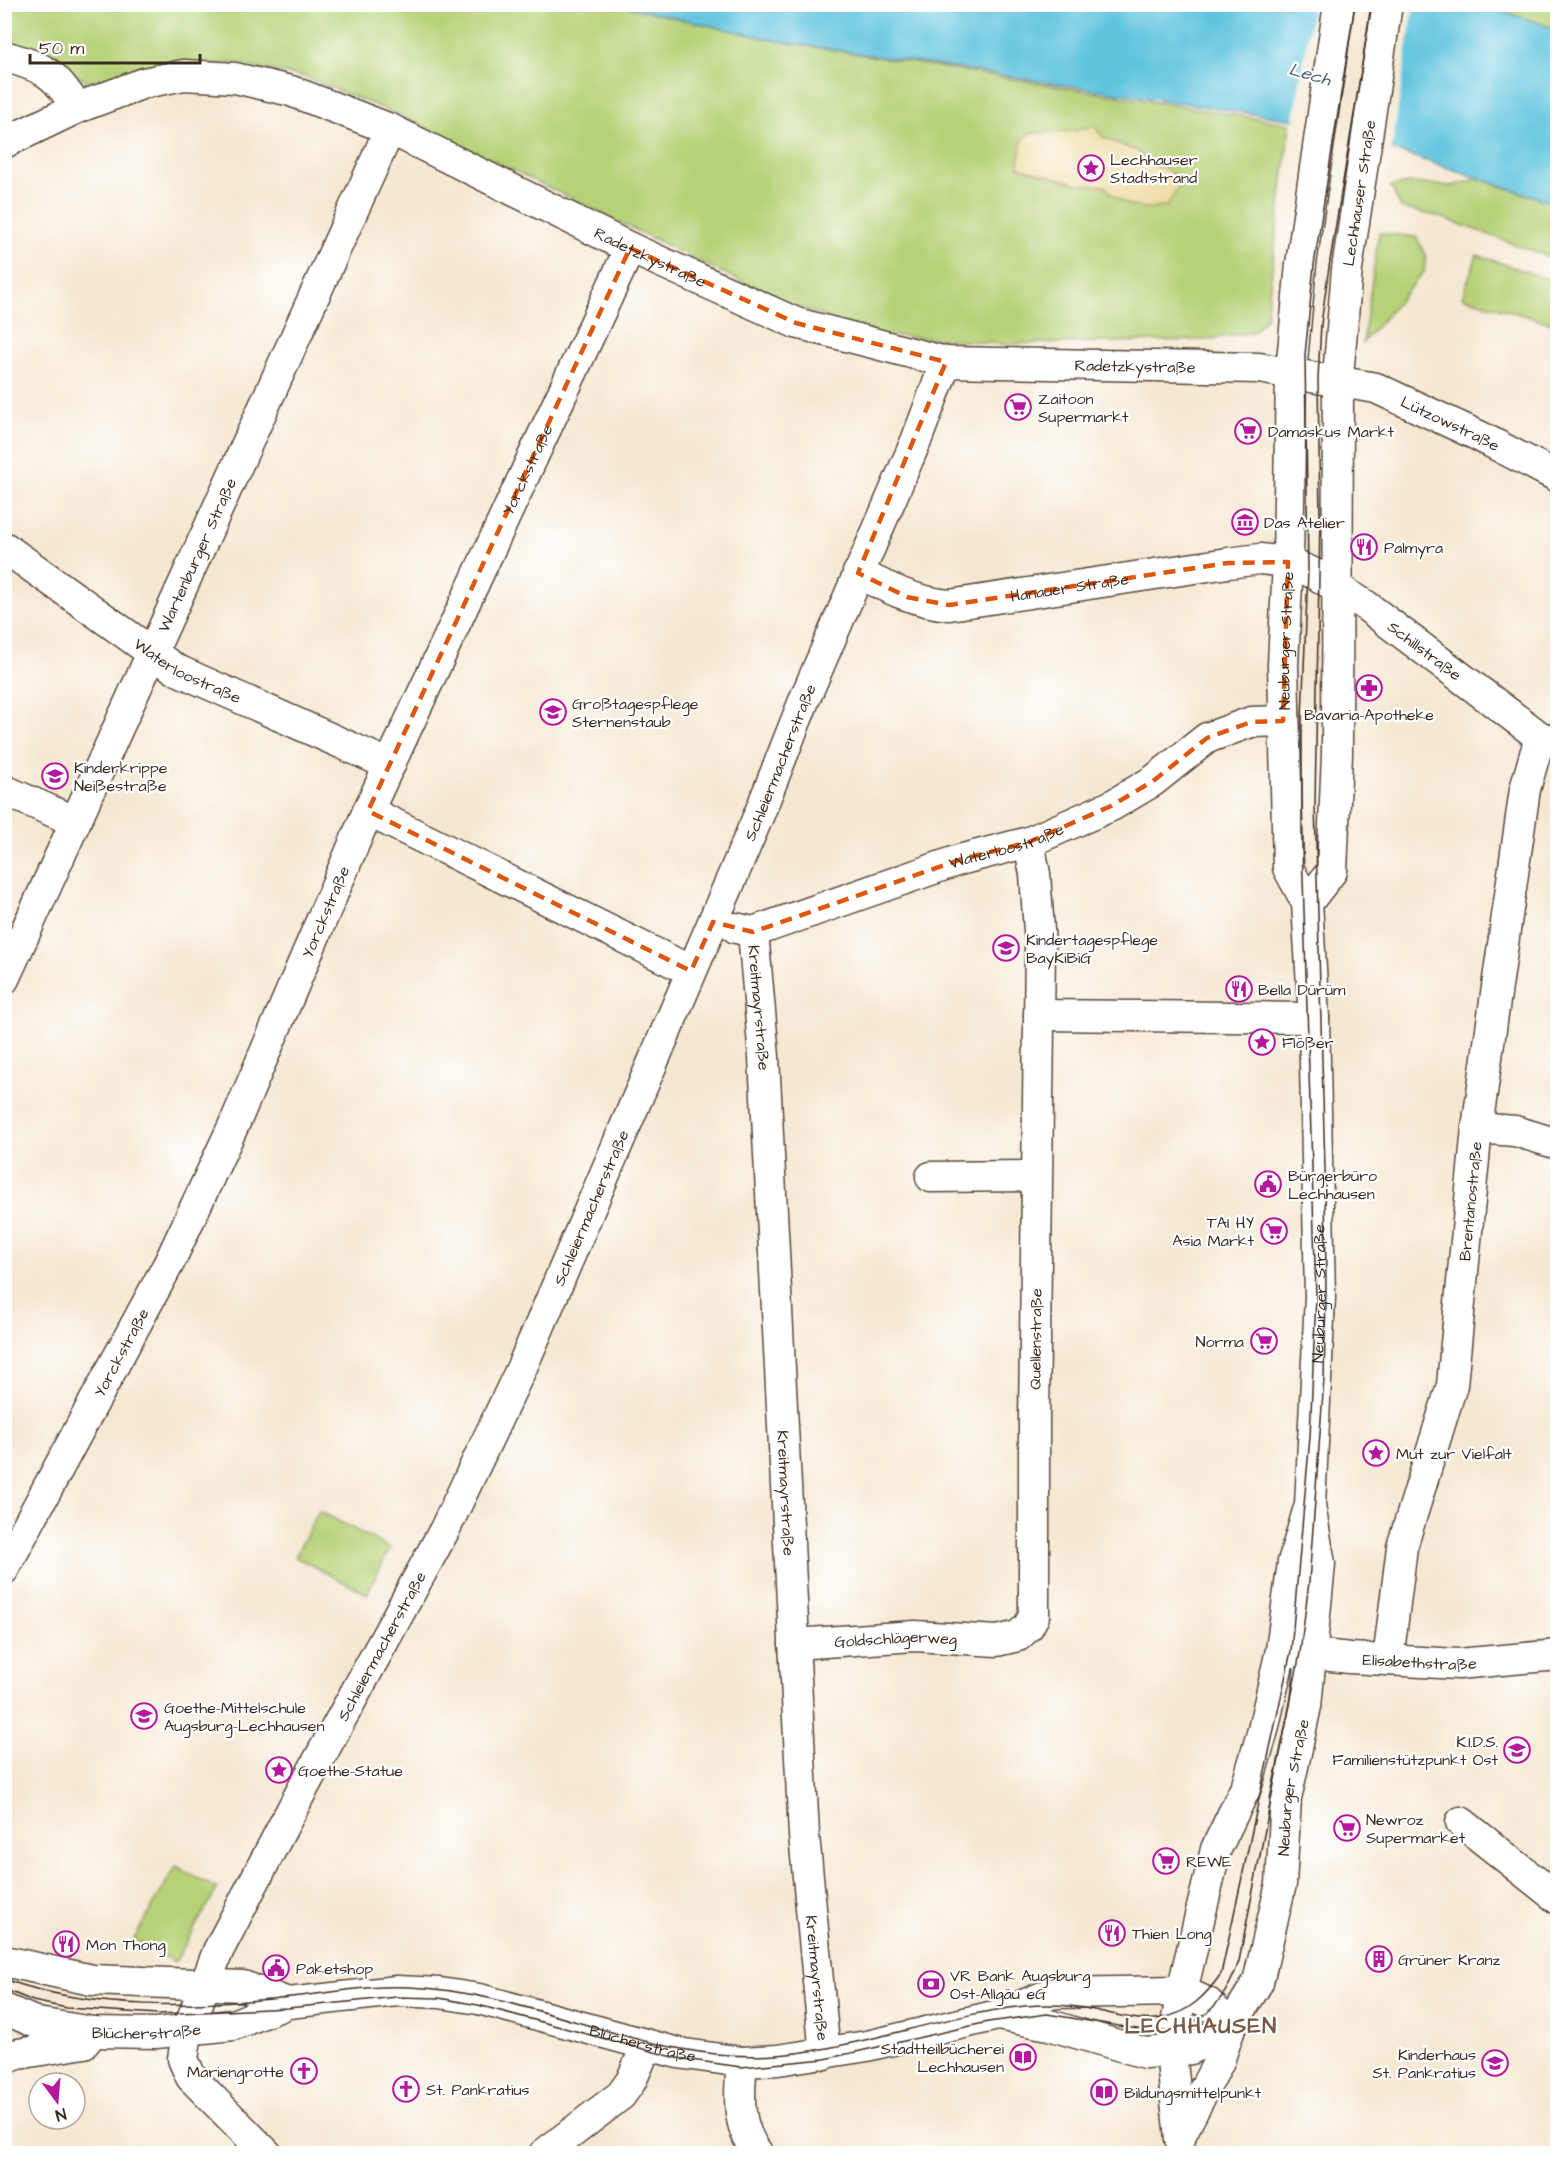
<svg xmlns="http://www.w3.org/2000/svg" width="1562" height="2158" font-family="'Architects Daughter',sans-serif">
	<rect width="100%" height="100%" fill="#fff"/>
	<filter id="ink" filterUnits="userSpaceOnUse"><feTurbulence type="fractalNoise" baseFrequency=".0167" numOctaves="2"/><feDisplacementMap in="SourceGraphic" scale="12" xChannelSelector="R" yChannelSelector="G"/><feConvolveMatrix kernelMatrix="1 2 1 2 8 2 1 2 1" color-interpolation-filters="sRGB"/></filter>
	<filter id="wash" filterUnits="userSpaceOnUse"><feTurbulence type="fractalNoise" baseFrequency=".008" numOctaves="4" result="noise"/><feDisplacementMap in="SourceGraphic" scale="24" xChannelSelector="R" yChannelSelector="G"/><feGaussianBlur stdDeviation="1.35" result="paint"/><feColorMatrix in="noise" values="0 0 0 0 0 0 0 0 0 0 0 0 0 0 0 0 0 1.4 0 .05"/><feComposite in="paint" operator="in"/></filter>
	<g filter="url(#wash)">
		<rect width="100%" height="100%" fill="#f5e8d2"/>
		<g fill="#b6d176" stroke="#787e4a" stroke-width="1.5">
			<polygon points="5,5 619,5 778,41 1290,124 1266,318 1253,332 1204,340 1004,344 877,334 787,304 402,116 305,77 229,63 98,85 39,60 5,49"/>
			<polygon points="1485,5 1557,5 1557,29"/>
			<polygon points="1479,179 1557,204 1557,260 1441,217 1401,208 1391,186 1412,183 1452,186"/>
			<polygon points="1379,233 1416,237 1426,255 1424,272 1363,342"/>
			<polygon points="1477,255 1557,282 1557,325 1462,297"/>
			<polygon points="319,1511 390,1548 367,1594 295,1557"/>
			<polygon points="176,1866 217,1889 175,1962 134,1939"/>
		</g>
		<path fill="#eeda9e" stroke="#94825e" stroke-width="1.5" d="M1094,126L1104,138L1137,151L1155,167L1166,168L1181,183L1167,206C1142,212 1121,207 1105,186L1078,184L1019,167L1021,143L1029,133L1074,131Z"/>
		<polygon fill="#60c4de" stroke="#4e777e" stroke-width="1.5" points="619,5 1485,5 1557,29 1557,204 1312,123 778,41"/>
		<polygon fill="#f5e8d2" points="1313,5 1414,5 1391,153 1311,126 1293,124"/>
	</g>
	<g filter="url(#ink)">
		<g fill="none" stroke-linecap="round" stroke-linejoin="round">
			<g stroke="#574639" stroke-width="33">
				<g id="minor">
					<path d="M4,56C45,68 54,72 77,108"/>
					<path id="s1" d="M4,143L77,108L144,83L184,75L235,78L291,91L390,129L630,248L796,323L946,362L1259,368L1376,388L1479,436L1558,477"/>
					<path id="s2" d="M4,547L175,669L390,765"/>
					<path id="s3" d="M858,573C888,588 915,602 949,605L1228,563L1260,559L1288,562L1315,574L1365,605L1540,737L1558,743"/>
					<polyline points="4,790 74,821"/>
					<polyline points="368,811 691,971"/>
					<path id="s4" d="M1307,903L1332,871L1337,754L1338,377L1347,269L1387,4"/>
					<path id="s5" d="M736,928L753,932L959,860L1029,842L1111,806L1153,781L1207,738L1251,722L1283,721"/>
					<path id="s6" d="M753,932L764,1057L804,1835L825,2054"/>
					<path id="s7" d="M4,979L390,129"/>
					<polyline points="1039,1015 1314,1018"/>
					<polyline points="1477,1128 1515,1131 1558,1144"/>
					<polyline points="931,1177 1036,1176"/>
					<path id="s8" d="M4,1569L170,1261L237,1118L368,811L630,248"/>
					<path id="s9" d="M794,1644L915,1636L997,1641L1018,1636L1028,1627L1034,1616V1420L1040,945L1035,874L1029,842"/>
					<path id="s10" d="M1294,1652L1350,1658L1458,1664L1558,1655"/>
					<path id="s11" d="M1388,1660L1402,1547L1452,1385L1477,1128L1525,789L1540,737"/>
					<polyline points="1461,1822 1558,1899"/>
					<polyline points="4,1961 92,1980 243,1986 288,2003"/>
					<path id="s12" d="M4,2009L37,2023L93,2032L156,2033L233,2025L288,2003L397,1991L440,1993L479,1999L678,2053L742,2062L778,2060L867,2046L998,2015L1053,1993L1182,1991L1208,2003L1231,2026"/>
					<polyline points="998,2015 1049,2025 1145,2053 1191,2049 1231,2026"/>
					<polyline points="4,2059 18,2054 84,2043 93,2032"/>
					<path d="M742,2062C739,2095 736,2126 758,2154"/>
					<path id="s13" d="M1181,2134L1219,2061L1231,2026L1258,1982L1281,1884L1286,1799L1306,1706L1320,1564L1310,1505L1320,1297L1314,1018L1307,903L1288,868L1283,664L1288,562L1291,372L1301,264L1339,4"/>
					<polyline points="1180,2139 1171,2052 1182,1991 1216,1849 1247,1785 1263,1730 1281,1650 1293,1562 1308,1511"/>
					<path id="s14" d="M267,2154L191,2077L183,2059L187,2032L198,2003L218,1951L301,1792L445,1529L522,1367L758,817L805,698L916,441L946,362"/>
					<polyline points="544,2154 621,2095 631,2081 647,2045"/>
				</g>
			</g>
			<use href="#minor" stroke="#fff" stroke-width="30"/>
			<g stroke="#3b2a1e" stroke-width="1.5">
				<path d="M4,1979C95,2012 196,2007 291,1997C330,1993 370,1985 409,1987C515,1991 611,2043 716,2054C822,2066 921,2017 1025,2006C1048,2004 1072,2005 1094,2010C1116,2014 1140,2023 1162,2018C1189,2013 1206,1995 1221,1974L1291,1651L1310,1437L1316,1296L1302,846V717L1308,571L1305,355L1314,265L1355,4"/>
				<path d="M4,1989L33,2001L67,2008L158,2014L288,2008L397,1997L439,1998L478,2005L677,2058L741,2067L825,2059L988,2022L1047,2014L1149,2031C1197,2033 1225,2004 1239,1961L1300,1653L1309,1582L1324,1379L1326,1296L1325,1169L1315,805L1320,519L1318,378L1321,324L1329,267L1372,4"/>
			</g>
		</g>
	</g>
	<path fill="none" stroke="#df570d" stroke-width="4.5" stroke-dasharray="12 8" stroke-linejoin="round" d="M630,248L796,323L946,362L858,573L907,597L949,605L1228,563L1288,562L1283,721L1251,722L1207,738L1153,781L1111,806L1029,842L959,860L753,932L713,922L691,971L368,811Z"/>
	<defs>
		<g id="sight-ring" transform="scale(1.35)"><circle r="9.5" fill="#fff" stroke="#b5179e" stroke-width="1.5"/><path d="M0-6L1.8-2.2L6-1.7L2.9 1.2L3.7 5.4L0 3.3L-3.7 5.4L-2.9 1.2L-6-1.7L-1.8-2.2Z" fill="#b5179e"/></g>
		<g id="supermarket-ring" transform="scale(1.35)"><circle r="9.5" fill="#fff" stroke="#b5179e" stroke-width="1.5"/><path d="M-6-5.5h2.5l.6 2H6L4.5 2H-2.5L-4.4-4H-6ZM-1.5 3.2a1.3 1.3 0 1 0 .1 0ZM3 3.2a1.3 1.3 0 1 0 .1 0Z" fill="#b5179e"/></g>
		<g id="museum-ring" transform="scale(1.35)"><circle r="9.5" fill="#fff" stroke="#b5179e" stroke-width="1.5"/><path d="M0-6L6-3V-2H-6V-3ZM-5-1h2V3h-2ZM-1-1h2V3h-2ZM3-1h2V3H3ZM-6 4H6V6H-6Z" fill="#b5179e"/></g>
		<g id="restaurant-ring" transform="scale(1.35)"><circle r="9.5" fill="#fff" stroke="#b5179e" stroke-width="1.5"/><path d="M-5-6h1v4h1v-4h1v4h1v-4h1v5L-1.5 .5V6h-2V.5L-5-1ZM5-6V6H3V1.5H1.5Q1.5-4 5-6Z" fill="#b5179e"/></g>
		<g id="pharmacy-ring" transform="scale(1.35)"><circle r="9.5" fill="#fff" stroke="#b5179e" stroke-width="1.5"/><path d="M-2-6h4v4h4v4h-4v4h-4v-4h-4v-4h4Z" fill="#b5179e"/></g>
		<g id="school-ring" transform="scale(1.35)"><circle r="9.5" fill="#fff" stroke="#b5179e" stroke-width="1.5"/><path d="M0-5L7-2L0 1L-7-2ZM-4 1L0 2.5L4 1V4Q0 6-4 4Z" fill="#b5179e"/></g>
		<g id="civic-ring" transform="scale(1.35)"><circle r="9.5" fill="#fff" stroke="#b5179e" stroke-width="1.5"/><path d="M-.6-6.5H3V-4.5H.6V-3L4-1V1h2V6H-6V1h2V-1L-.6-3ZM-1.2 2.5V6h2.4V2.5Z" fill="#b5179e"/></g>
		<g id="building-ring" transform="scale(1.35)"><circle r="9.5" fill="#fff" stroke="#b5179e" stroke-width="1.5"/><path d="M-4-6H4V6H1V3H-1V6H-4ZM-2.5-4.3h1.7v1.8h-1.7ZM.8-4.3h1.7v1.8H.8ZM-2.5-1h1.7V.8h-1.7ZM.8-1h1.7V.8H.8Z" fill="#b5179e"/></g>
		<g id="bank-ring" transform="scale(1.35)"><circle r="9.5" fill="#fff" stroke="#b5179e" stroke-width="1.5"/><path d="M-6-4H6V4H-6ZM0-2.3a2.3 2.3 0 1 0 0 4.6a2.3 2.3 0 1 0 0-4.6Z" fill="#b5179e"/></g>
		<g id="library-ring" transform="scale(1.35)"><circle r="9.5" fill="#fff" stroke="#b5179e" stroke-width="1.5"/><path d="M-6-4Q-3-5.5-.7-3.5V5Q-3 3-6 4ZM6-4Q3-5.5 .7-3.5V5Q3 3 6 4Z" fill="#b5179e"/></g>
		<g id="church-ring" transform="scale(1.35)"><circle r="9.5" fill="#fff" stroke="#b5179e" stroke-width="1.5"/><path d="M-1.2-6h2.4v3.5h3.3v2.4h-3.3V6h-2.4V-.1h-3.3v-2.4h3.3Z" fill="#b5179e"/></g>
	</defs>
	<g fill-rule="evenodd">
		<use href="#sight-ring" x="1091" y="168"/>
		<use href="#supermarket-ring" x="1018" y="407"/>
		<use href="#supermarket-ring" x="1248" y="431"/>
		<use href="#museum-ring" x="1245" y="522"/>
		<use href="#restaurant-ring" x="1364" y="547"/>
		<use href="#pharmacy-ring" x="1369" y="688"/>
		<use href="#school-ring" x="553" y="712"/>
		<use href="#school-ring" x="55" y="776"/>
		<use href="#school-ring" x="1006" y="948"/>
		<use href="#restaurant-ring" x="1239" y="989"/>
		<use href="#sight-ring" x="1262" y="1042"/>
		<use href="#civic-ring" x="1268" y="1184"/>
		<use href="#supermarket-ring" x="1274" y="1231"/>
		<use href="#supermarket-ring" x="1264" y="1341"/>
		<use href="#sight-ring" x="1376" y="1453"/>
		<use href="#school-ring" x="144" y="1716"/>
		<use href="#school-ring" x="1517" y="1750"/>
		<use href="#sight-ring" x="279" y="1770"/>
		<use href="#supermarket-ring" x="1347" y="1828"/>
		<use href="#supermarket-ring" x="1166" y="1861"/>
		<use href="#restaurant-ring" x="1112" y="1933"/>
		<use href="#restaurant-ring" x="66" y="1944"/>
		<use href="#building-ring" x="1379" y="1959"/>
		<use href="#civic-ring" x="276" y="1968"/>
		<use href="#bank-ring" x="931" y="1984"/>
		<use href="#library-ring" x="1023" y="2057"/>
		<use href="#school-ring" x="1495" y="2063"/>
		<use href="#church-ring" x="304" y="2071"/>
		<use href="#church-ring" x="406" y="2089"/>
		<use href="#library-ring" x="1104" y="2092"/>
	</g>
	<g text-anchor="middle" stroke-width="4.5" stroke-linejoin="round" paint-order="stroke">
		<g font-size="16" fill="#3b2a1e" stroke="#fff" text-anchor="start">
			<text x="1110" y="165">Lechhauser<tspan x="1110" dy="18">Stadtstrand</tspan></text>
			<text x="1038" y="404">Zaitoon<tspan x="1038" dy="18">Supermarkt</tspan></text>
			<text x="1268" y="437">Damaskus Markt</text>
			<text x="1264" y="528">Das Atelier</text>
			<text x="1384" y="553">Palmyra</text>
			<text x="572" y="709">Großtagespflege<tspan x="572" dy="18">Sternenstaub</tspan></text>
			<text x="1369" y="720" text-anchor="middle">Bavaria-Apotheke</text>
			<text x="74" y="773">Kinderkrippe<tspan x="74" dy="18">Neißestraße</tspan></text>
			<text x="1026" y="945">Kindertagespflege<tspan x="1026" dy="18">BayKiBiG</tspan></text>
			<text x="1258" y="995">Bella Dürüm</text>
			<text x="1282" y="1048">Flößer</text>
			<text x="1288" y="1181">Bürgerbüro<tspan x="1288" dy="18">Lechhausen</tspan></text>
			<text x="1254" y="1228" text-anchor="end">TAI HY<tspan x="1254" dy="18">Asia Markt</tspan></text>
			<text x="1244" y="1347" text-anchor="end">Norma</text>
			<text x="1396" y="1459">Mut zur Vielfalt</text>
			<text x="164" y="1713">Goethe-Mittelschule<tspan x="164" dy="18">Augsburg-Lechhausen</tspan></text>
			<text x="1498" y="1747" text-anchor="end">K.I.D.S.<tspan x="1498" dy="18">Familienstützpunkt Ost</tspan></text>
			<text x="298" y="1776">Goethe-Statue</text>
			<text x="1366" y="1825">Newroz<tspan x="1366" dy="18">Supermarket</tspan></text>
			<text x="1186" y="1867">REWE</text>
			<text x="1132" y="1939">Thien Long</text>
			<text x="86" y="1950">Mon Thong</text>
			<text x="1398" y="1965">Grüner Kranz</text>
			<text x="296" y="1974">Paketshop</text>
			<text x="950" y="1981">VR Bank Augsburg<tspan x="950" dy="18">Ost-Allgäu eG</tspan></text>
			<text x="1004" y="2054" text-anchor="end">Stadtteilbücherei<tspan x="1004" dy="18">Lechhausen</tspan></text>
			<text x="1476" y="2060" text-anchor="end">Kinderhaus<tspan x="1476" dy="18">St. Pankratius</tspan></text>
			<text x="284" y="2077" text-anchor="end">Mariengrotte</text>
			<text x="426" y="2095">St. Pankratius</text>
			<text x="1124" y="2098">Bildungsmittelpunkt</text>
		</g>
		<g font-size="16" fill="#3b2a1e" stroke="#fff">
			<text dy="6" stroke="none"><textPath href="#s4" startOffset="720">Lechhauser Straße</textPath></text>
			<text dy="6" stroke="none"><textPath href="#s1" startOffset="698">Radetzkystraße</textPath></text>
			<text dy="6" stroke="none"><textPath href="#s1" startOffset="1202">Radetzkystraße</textPath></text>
			<text dy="6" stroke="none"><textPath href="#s1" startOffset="1527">Lützowstraße</textPath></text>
			<text dy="6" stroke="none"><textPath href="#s8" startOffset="1218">Yorckstraße</textPath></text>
			<text dy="6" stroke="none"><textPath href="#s7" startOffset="466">Wartenburger Straße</textPath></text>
			<text dy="6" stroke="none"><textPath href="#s3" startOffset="219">Hanauer Straße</textPath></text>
			<text dy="6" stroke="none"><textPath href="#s13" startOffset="1524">Neuburger Straße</textPath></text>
			<text dy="6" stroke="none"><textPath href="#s3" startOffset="603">Schillstraße</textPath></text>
			<text dy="6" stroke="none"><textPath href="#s2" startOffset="222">Waterloostraße</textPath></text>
			<text dy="6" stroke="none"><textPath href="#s14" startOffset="1558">Schleiermacherstraße</textPath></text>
			<text dy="6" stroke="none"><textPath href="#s5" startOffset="285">Waterloostraße</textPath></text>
			<text dy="6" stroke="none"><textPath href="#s8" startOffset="732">Yorckstraße</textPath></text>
			<text dy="6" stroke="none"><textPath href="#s6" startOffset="76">Kreitmayrstraße</textPath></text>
			<text dy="6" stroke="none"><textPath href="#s11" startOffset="468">Brentanostraße</textPath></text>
			<text dy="6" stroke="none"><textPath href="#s14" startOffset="1074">Schleiermacherstraße</textPath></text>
			<text dy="6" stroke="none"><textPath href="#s13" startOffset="866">Neuburger Straße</textPath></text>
			<text dy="6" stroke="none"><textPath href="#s9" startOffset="528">Quellenstraße</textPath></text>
			<text dy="6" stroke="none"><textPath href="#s8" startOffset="246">Yorckstraße</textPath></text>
			<text dy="6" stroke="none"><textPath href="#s6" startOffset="562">Kreitmayrstraße</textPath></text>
			<text dy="6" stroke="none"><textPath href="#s9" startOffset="102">Goldschlägerweg</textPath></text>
			<text dy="6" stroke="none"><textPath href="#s14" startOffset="588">Schleiermacherstraße</textPath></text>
			<text dy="6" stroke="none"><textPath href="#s10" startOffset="126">Elisabethstraße</textPath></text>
			<text dy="6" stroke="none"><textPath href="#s13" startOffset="369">Neuburger Straße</textPath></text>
			<text dy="6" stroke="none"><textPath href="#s6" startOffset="1048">Kreitmayrstraße</textPath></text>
			<text dy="6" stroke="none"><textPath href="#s12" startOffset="146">Blücherstraße</textPath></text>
			<text dy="6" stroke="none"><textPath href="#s12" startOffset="654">Blücherstraße</textPath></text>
		</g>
		<g font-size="18" font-style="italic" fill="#486061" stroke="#fff">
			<text transform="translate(1310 74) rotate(16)" y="6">Lech</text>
		</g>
		<g font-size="22" font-weight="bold" letter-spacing="1.5" fill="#785c47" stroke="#fff">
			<text x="1201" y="2033">LECHHAUSEN</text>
		</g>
	</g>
	<rect width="1562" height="2158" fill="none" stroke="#fff" stroke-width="24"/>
	<g transform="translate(57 2101) rotate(164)"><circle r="28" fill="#ffffff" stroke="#b1aaa5" stroke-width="1.5"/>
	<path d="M0-4.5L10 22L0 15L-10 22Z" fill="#b5179e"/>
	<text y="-9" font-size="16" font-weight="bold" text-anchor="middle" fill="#3b2a1e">N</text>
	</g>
	<path d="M30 54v9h170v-9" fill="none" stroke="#3b2a1e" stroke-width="3"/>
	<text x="39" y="54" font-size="18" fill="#3b2a1e" stroke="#ffffff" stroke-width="4.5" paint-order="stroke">50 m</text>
</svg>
